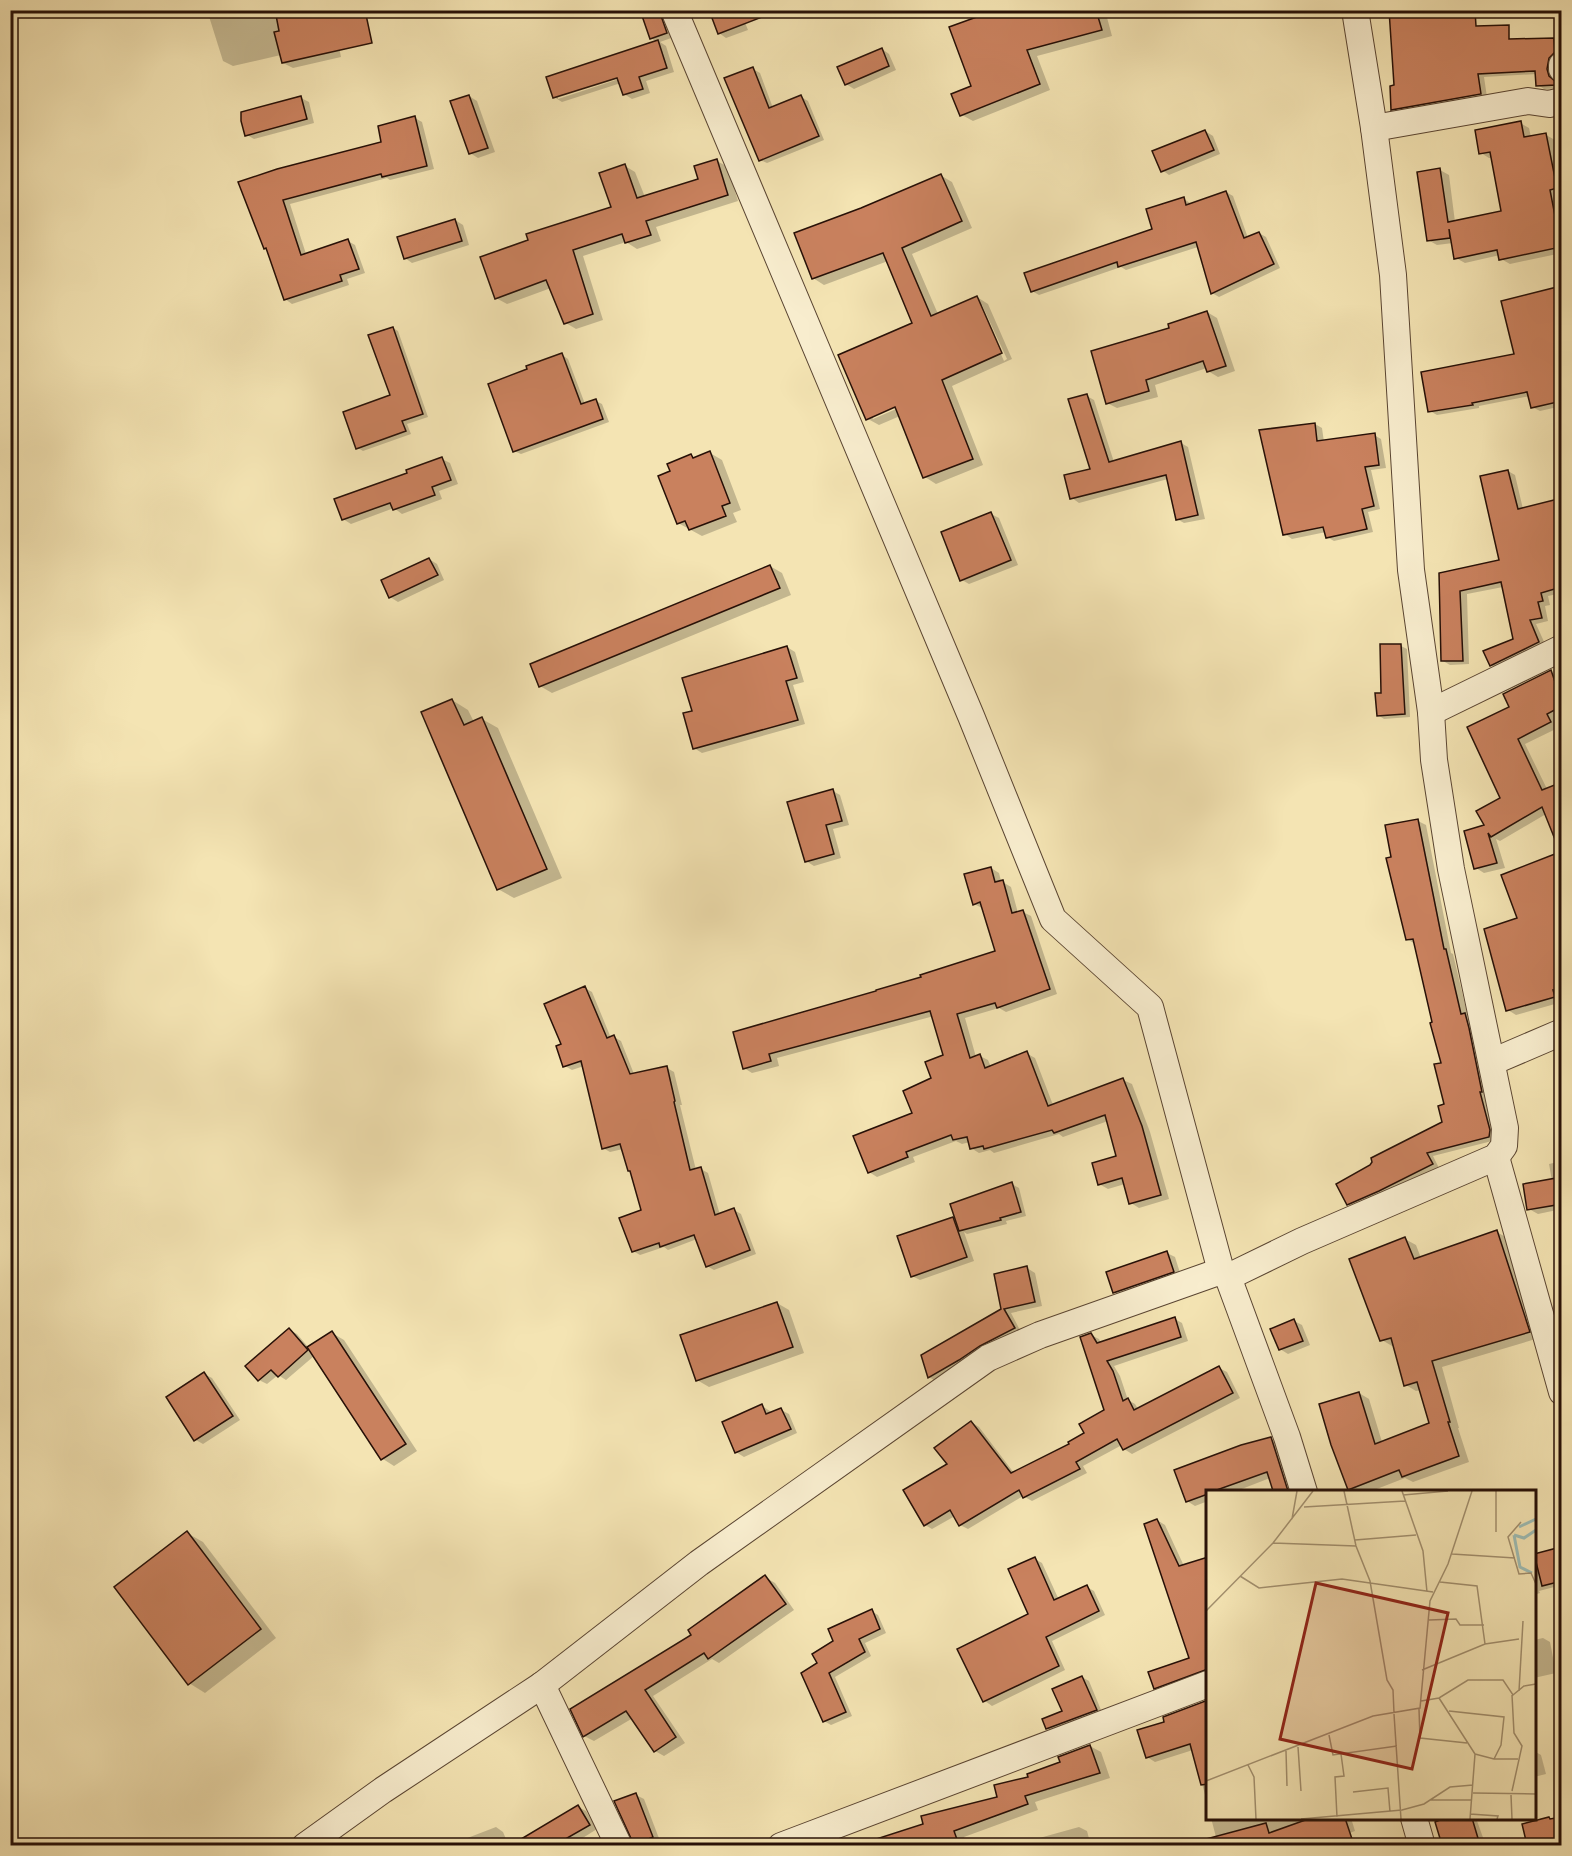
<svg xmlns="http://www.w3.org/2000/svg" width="1572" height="1856" font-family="'IM FELL Double Pica',serif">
	<rect width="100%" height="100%" fill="#f4e4b3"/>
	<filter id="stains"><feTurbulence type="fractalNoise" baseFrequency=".00333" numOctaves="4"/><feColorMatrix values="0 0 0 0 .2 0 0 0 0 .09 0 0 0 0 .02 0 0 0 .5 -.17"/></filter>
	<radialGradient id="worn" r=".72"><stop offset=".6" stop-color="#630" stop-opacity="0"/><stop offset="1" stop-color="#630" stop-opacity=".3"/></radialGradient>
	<g fill="#0003" fill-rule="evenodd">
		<polygon points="207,10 332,10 341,57 293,68 283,63 281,55 233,66 223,61"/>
		<path d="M641,10H668L667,21L674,37L660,42L666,46L674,72L646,81L650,93L632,99L624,94L621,83L562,102L554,97L548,78L657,42L651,38ZM624,75L625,77L558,99V95Z"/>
		<polygon points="740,10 748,30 726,38 719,33"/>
		<polygon points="1000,10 1105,10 1112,36 1037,56 1050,90 973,121 962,115"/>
		<polygon points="1326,10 1348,10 1348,13 1334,15"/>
		<polygon points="1394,10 1482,10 1412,21 1419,43 1554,39 1560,43 1561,56 1553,74 1555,81 1562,88 1544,89 1538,85 1537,74 1484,77 1487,97 1404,112 1397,108"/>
		<polygon points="882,49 889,54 896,70 854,89 846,84"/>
		<polygon points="753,69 760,73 773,108 801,97 808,101 824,140 767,163 760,160"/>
		<polygon points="469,96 477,101 495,152 478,158 470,153"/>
		<polygon points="301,98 309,102 314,123 254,139 247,135 241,114"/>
		<polygon points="415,118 422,122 434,169 390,180 387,178 290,204 306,254 348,241 355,245 365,273 347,279 349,285 292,304 285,299 268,250 266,248 240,183 383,143"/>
		<polygon points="1520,123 1529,128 1531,137 1546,135 1555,140 1558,157 1562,157 1562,194 1558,194 1562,212 1562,253 1510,264 1501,259 1500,255 1465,263 1456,258 1453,243 1437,245 1428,240 1440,170 1449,175 1455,222 1503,212 1493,158 1489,158 1481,153"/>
		<polygon points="1205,131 1213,136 1220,154 1169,175 1162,170"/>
		<polygon points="717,161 728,167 738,201 656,227 661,241 637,249 626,242 583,256 603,320 576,329 566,323 551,288 507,304 496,298 612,208 625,166 635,172 645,197 699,180"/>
		<path d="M940,175L952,182L972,228L912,254L938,314L977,297L988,304L1012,359L952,386L983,465L936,484L925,477L900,416L879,425L868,419L914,323L888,261L824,285L813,278L861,210ZM979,305H982L1007,359L1004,361ZM902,403L903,406L873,419V416Z"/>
		<polygon points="1226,192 1233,196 1248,238 1259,233 1266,237 1280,268 1219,297 1212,293 1198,247 1126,270 1121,267 1039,295 1032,291 1154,230 1184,199 1190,203 1191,205"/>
		<polygon points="455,220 463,225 469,245 412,263 405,258"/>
		<polygon points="1562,287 1562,406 1540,411 1532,407 1530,396 1479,406 1479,408 1437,415 1430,411 1516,355 1502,302"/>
		<polygon points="1207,312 1217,318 1235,371 1218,377 1208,371 1207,368 1155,385 1158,397 1117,408 1107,403 1171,329"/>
		<polygon points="393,328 398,331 428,417 407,424 411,434 363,451 358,448 392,396"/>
		<polygon points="562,355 568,359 585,404 596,401 602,404 609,422 521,454 514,451"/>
		<polygon points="1087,396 1094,400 1114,462 1181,443 1188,447 1205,519 1184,523 1177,519 1168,479 1079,503 1072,498 1092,470"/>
		<polygon points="1315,424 1322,428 1324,442 1374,435 1381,439 1386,468 1371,470 1380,509 1368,512 1373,532 1334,541 1327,537 1326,532 1292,539 1285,534"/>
		<polygon points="710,453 722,460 741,510 733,513 737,522 702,536 678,523 691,456 696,459"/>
		<polygon points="442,459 450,463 458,484 439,491 442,499 402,514 394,508 351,524 343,519 409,474"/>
		<polygon points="1508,471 1515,475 1523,509 1562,500 1562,593 1548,596 1550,605 1545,606 1548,621 1536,624 1546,646 1499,669 1491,665 1514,640 1503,587 1467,594 1469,664 1450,665 1443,661 1440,574 1501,561"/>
		<polygon points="991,514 999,518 1018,565 969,584 962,580"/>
		<polygon points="429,559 437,564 444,580 398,602 390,597"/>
		<polygon points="770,566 782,573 791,595 552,693 540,686"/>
		<polygon points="1401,646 1407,649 1410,717 1384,719 1378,715 1382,694"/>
		<polygon points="787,647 795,652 804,682 793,685 805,724 702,753 694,748 694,712"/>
		<polygon points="1550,672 1562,680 1562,726 1525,744 1548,791 1546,814 1500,841 1496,839 1505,868 1484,873 1476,868 1486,826 1502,798 1511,708"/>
		<polygon points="452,700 468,710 474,722 482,719 498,728 562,878 514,898 498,889"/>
		<polygon points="833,791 840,795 849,825 833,829 841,858 814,866 806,861"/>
		<polygon points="1418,821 1426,825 1451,953 1453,954 1468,1017 1472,1019 1496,1140 1433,1156 1439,1168 1356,1208 1348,1204 1444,1123 1446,1105 1443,1064 1415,944 1407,939 1392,859"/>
		<polygon points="991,868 999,873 1001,881 1011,887 1018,913 1023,912 1031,916 1057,994 1006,1012 999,1008 965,1018 976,1057 980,1056 988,1060 991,1067 1026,1053 1035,1058 1053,1105 1123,1080 1132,1084 1150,1132 1169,1199 1139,1208 1131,1203 1125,1184 1108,1189 1099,1184 1118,1157 1108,1121 1063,1137 1059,1134 994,1153 990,1150 979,1153 971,1148 970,1142 962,1144 956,1141 913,1157 915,1162 877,1177 869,1172 914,1114 945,1056 934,1016 777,1058 779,1066 752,1073 744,1068 734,1033 923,978 996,952 982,908 974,904"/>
		<polygon points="1519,919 1545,941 1562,1002 1516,1015 1508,1010"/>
		<polygon points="585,988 592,992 611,1038 614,1037 621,1041 634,1074 667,1068 674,1072 682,1105 680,1105 696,1170 701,1169 708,1173 720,1215 734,1210 741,1214 756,1254 714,1270 707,1266 697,1239 668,1250 664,1247 640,1255 633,1251 643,1211 623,1149 610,1152 603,1148 584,1066 572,1070 565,1066 563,1045"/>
		<polygon points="1562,1161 1562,1228 1557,1210 1538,1214 1529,1209 1552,1181 1549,1164"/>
		<polygon points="1012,1184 1019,1188 1026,1216 1006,1221 1007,1224 967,1234 964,1232 974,1261 920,1280 912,1276 953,1218 958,1221"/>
		<polygon points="1497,1232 1507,1238 1539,1338 1442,1367 1459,1428 1458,1428 1469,1462 1413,1482 1405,1478 1369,1492 1353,1492 1350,1489 1359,1393 1369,1399 1382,1442 1431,1424 1421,1390 1416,1391 1406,1385 1394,1346 1392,1346 1382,1340 1405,1239 1416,1245 1421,1258"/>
		<polygon points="1167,1253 1175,1257 1181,1276 1122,1297 1114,1292"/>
		<polygon points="1027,1268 1035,1273 1042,1306 1011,1313 1021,1332 937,1382 929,1377 923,1356 1003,1309"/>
		<polygon points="777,1303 789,1310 804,1353 709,1387 697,1380"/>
		<polygon points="1175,1319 1182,1323 1188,1341 1114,1366 1120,1376 1128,1400 1135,1404 1138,1409 1219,1368 1227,1372 1240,1398 1132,1454 1124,1449 1122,1445 1083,1466 1087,1473 1032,1501 1023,1496 968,1529 960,1525 955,1516 932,1529 925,1525 949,1465 971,1422 979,1427 1014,1473 1071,1444 1086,1433 1106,1410 1091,1335 1099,1339 1101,1343"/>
		<polygon points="1294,1321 1302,1325 1310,1345 1288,1354 1280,1349"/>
		<polygon points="290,1330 297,1334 309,1348 332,1333 344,1340 417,1451 394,1466 383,1459 314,1356 286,1380 278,1375 267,1384 259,1380"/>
		<polygon points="204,1374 212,1378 240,1420 203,1444 196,1440"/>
		<polygon points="762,1406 770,1411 771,1414 781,1410 789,1414 797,1433 744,1457 736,1452"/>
		<polygon points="1271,1439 1279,1443 1294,1492 1274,1492 1270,1478 1234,1492 1208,1492 1208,1501 1195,1506 1187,1501"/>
		<polygon points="1157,1520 1165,1525 1184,1566 1208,1559 1208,1676 1203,1677 1195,1672"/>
		<polygon points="187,1533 203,1542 276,1638 205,1693 189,1683"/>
		<polygon points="1557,1550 1562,1552 1562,1585 1539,1591 1540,1593 1534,1595 1534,1556"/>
		<polygon points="1035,1559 1042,1563 1059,1600 1087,1587 1094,1591 1105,1615 1052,1641 1065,1670 992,1706 985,1701 959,1650 1030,1614"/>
		<polygon points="765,1577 775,1583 794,1610 719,1663 712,1659 653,1696 685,1743 664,1756 655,1751 633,1718 594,1741 584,1736"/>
		<polygon points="871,1611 878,1615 886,1633 865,1643 871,1656 835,1677 852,1716 831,1725 824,1721 819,1663 835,1642"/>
		<polygon points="1543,1638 1550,1642 1556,1673 1534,1678 1534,1640"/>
		<polygon points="1082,1677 1089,1681 1101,1710 1093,1713 1094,1717 1054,1732 1048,1728 1064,1711"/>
		<polygon points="1208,1711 1208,1806 1193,1750 1155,1762 1147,1757"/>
		<polygon points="1090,1746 1101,1752 1110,1778 1035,1802 1038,1810 964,1837 967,1846 860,1846 925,1825 999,1798 1030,1778 1062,1763"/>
		<polygon points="1534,1751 1541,1755 1546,1774 1534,1777"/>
		<polygon points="636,1795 644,1799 660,1841 649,1846 638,1846 635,1844"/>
		<polygon points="578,1807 586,1811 597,1829 570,1846 514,1846"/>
		<polygon points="1211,1818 1351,1818 1355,1831 1314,1846 1184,1846 1216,1837"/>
		<polygon points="1450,1818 1476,1818 1486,1846 1444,1846 1436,1823"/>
		<polygon points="496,1827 503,1832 509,1846 458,1846 457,1842"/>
		<polygon points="1079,1827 1087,1831 1091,1846 1011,1846"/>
	</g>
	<g fill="#c9815e" stroke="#271007" stroke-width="1.5">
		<polygon points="275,10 365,10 372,43 282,63 274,32 279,31"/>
		<polygon points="640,10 659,10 667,33 650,39"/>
		<polygon points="709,10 775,10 775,12 718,34"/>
		<polygon points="996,10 1096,10 1102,30 1027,50 1040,84 960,116 951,94 971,86 949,27"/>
		<polygon points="1389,10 1475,10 1476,26 1509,25 1509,39 1554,38 1555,52 1549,58 1547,69 1549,76 1556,82 1556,85 1536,86 1535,71 1478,74 1481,94 1391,110 1390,86 1394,85"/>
		<polygon points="658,40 667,68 639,77 643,89 623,95 617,78 553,98 546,77"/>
		<polygon points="882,48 889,66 845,85 837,67"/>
		<polygon points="753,67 769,108 801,95 819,136 759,161 724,78"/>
		<polygon points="469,95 488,148 469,154 450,101"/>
		<polygon points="301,96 307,119 245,136 241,121 241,112"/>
		<polygon points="415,116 427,166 382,177 381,174 283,200 301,255 348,239 359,269 340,275 342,281 284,300 266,248 264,249 238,182 277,169 381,142 378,126"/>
		<polygon points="1521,121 1524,137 1546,133 1557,188 1550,190 1561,247 1499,260 1497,250 1454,259 1449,229 1450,238 1427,241 1417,172 1440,168 1448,222 1501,211 1490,152 1479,154 1475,130"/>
		<polygon points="1205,130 1214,150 1161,172 1152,151"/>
		<polygon points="717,159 728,195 646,221 651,235 625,243 622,234 573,250 593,314 564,324 546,280 495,299 480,257 528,240 526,234 611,207 599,173 625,164 637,198 698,179 694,166"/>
		<polygon points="941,174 962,221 902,248 931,316 977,296 1002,353 942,380 973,459 923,478 895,407 866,420 838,355 912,323 883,253 812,279 794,233 861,208"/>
		<polygon points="1226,191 1244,238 1259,232 1274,264 1211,294 1196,242 1118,267 1117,262 1031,292 1024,273 1152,229 1146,209 1184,197 1186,205"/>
		<polygon points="455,219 462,241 404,259 397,237"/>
		<polygon points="1557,287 1562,304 1562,358 1555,360 1562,392 1562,401 1531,408 1527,392 1472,403 1473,405 1428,412 1421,372 1514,354 1501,301"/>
		<polygon points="1207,311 1226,366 1207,372 1203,361 1146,380 1149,391 1106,404 1091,351 1169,328 1168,324"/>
		<polygon points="393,327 423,414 402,421 406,431 356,449 343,412 390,395 368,335"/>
		<polygon points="562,353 581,404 596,399 603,419 513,452 488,384 527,369 526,366"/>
		<polygon points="1087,394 1109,462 1181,441 1198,515 1176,520 1166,475 1070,499 1064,475 1090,469 1068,399"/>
		<polygon points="1315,423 1317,441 1375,433 1379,465 1365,467 1374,506 1362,509 1367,529 1326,538 1323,527 1283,535 1259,430"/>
		<polygon points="710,451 730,503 722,506 726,516 689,530 685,521 677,524 658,476 670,471 667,464 691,454 693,458"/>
		<polygon points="442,457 451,480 432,487 435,495 393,510 390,503 342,520 334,499 407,473 406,470"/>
		<polygon points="1508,470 1518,509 1562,498 1562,576 1555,578 1558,588 1541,593 1543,601 1538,602 1542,618 1530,620 1539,642 1490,666 1483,651 1513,639 1501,582 1460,591 1463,661 1441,661 1439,573 1499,560 1480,476"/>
		<polygon points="991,512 1011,560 960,581 941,532"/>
		<polygon points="429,558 438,575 389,598 381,580"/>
		<polygon points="770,565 780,588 539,687 530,664"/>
		<polygon points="1380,644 1401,644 1405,714 1377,716 1375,693 1381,693"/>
		<polygon points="787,646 797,678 786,681 798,720 693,749 683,713 692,711 682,678"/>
		<polygon points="1551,670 1555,682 1562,678 1562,706 1547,714 1551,722 1518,739 1542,790 1562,782 1562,989 1553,990 1555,997 1506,1011 1484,929 1517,918 1501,875 1560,852 1542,807 1491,837 1488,833 1497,863 1474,869 1464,831 1484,825 1476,811 1500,798 1467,727 1509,707 1503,694"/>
		<polygon points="452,699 464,725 482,717 547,869 497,890 421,712"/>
		<polygon points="833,789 842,821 826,825 834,854 805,862 787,802"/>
		<polygon points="1418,819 1444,949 1446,949 1461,1014 1465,1013 1469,1028 1482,1092 1480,1092 1490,1130 1489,1137 1427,1153 1433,1164 1379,1191 1347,1205 1336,1184 1370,1165 1372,1162 1371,1158 1442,1122 1438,1106 1444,1104 1434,1064 1441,1063 1430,1023 1432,1022 1413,939 1406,940 1386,858 1391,857 1385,825"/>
		<polygon points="991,867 995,882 1003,880 1012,913 1023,910 1050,989 997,1008 995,1003 957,1014 970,1058 980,1054 985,1068 1027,1051 1048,1106 1123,1078 1142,1126 1161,1195 1129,1204 1122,1178 1098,1185 1092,1163 1116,1156 1105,1115 1054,1133 1052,1130 984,1149 983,1146 970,1149 967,1137 953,1140 951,1135 906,1152 908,1157 868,1173 853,1136 912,1113 903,1091 931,1078 925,1062 943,1055 930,1011 769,1054 771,1061 743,1069 733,1032 876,991 876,990 921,977 920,975 995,951 980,902 973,905 964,874"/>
		<polygon points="585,986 607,1038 614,1035 630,1074 667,1066 675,1101 674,1102 690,1170 701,1167 715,1215 734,1208 750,1250 706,1267 694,1235 660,1247 659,1243 632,1252 619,1218 641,1210 630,1171 628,1171 620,1144 602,1149 581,1061 563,1067 556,1046 561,1044 544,1004"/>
		<polygon points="1562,1177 1562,1204 1527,1210 1523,1184"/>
		<polygon points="1012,1182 1021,1212 1000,1218 1001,1220 959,1231 950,1204"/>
		<polygon points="953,1217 967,1257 911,1277 897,1236"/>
		<polygon points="1497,1230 1530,1332 1432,1361 1450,1422 1448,1422 1459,1456 1402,1477 1399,1470 1348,1490 1331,1445 1319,1404 1359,1392 1375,1444 1429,1423 1417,1382 1404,1386 1391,1338 1380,1341 1349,1259 1405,1237 1414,1259"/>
		<polygon points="1167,1251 1174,1272 1113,1293 1106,1272"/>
		<polygon points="1027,1266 1035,1302 1004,1309 1015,1328 980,1346 959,1360 928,1378 921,1355 1001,1309 994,1274"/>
		<polygon points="777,1302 793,1347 696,1381 680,1335"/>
		<polygon points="1175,1317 1181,1337 1107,1361 1113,1371 1123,1401 1128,1398 1134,1410 1219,1366 1233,1393 1123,1450 1117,1439 1076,1462 1080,1469 1023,1498 1019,1490 959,1526 950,1510 924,1526 903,1490 947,1464 934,1448 971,1421 1011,1473 1069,1444 1068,1442 1084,1433 1079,1424 1104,1410 1080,1337 1091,1333 1097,1343"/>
		<polygon points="1294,1319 1303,1341 1279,1350 1270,1329"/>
		<polygon points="289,1328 308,1350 278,1377 271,1370 258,1381 245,1366"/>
		<polygon points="332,1331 406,1444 381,1460 307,1347"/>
		<polygon points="204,1372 233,1416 194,1441 166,1397"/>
		<polygon points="762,1404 766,1414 781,1408 791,1429 735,1453 722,1422"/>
		<polygon points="1271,1437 1288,1491 1273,1491 1267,1472 1214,1491 1208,1491 1208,1494 1186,1502 1174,1470 1241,1445"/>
		<polygon points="1157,1519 1179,1566 1208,1557 1208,1669 1154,1689 1148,1672 1189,1658 1144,1524"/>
		<polygon points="187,1531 261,1629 188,1685 114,1587"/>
		<polygon points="1557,1548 1562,1563 1562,1581 1542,1586 1534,1554"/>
		<polygon points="1035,1557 1054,1600 1087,1585 1099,1611 1046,1637 1059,1666 983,1702 957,1649 1028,1614 1008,1569"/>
		<polygon points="765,1575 786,1604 708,1659 704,1653 645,1690 676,1737 654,1752 626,1711 583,1737 570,1709 691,1635 688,1630"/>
		<polygon points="872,1609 880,1629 859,1639 865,1652 829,1673 846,1712 823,1722 801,1673 817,1663 812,1654 833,1641 828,1629"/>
		<polygon points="1082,1676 1097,1710 1046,1729 1042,1719 1062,1711 1052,1689"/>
		<polygon points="1208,1700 1208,1784 1201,1785 1190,1744 1146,1758 1137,1730 1164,1722 1163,1717"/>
		<polygon points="1090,1745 1100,1773 1025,1796 1028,1804 954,1831 959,1845 870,1845 870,1841 923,1824 921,1816 997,1797 994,1785 1028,1777 1027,1774 1060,1762 1058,1757"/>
		<polygon points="636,1793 653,1837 634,1845 614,1801"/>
		<polygon points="578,1805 590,1825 555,1845 511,1845"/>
		<polygon points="1549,1817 1550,1819 1562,1817 1562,1845 1527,1845 1522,1824"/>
		<polygon points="1311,1818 1345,1818 1354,1845 1207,1845 1206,1839 1266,1823 1269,1833"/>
		<polygon points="1445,1818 1472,1818 1480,1845 1442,1845 1435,1822"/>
	</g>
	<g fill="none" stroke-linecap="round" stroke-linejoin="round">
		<g stroke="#5a4532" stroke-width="28">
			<g id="minor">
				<polyline points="674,10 971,716 1053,919 1150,1007 1221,1271"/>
				<polyline points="1562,65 1562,69"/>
				<polyline points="1374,128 1528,101 1549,104 1562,101"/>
				<polyline points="1431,712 1562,648"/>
				<polyline points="1492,1062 1562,1032"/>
				<polyline points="1496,1157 1562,1392"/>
				<polyline points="1228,1277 1302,1241 1496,1157 1504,1146 1505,1128 1451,869 1434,760 1431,712 1411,570 1393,275 1374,128 1355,10"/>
				<polyline points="542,1685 619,1846"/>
				<polyline points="1414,1818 1422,1846"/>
				<polyline points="305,1846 383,1790 542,1685 699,1563 988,1358 1040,1335 1221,1271 1228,1277 1287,1437 1304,1492"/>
				<polyline points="781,1846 1208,1684"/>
			</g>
		</g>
		<use href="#minor" stroke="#f8edce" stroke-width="26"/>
	</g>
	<g transform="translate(1206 1490)">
		<rect width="330" height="330" fill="#f4e4b3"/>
		<path fill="none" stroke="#9ebdb5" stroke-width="3" d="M313,37L330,29M308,45L318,48L330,40M308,45L314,77L326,83"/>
		<path fill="none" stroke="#a28f6e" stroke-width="1.5" d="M138,1L150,56L164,91L181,190L187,200L188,223M196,1L217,61L221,102M197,5L242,1M98,17L199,11M86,29L91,1M315,32L302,47L313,84L325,83L330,94M290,42V1M149,50L210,45M67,53L150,56M246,64L309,68M34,86L53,98L136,89L227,102M234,92L271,96L279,154M0,121L67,53L107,1M223,130L250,129L254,135H278M216,180L279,154L313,149M313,201L317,131M233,208L269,264L264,329M215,211L233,208L262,190H297L307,205L318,196L330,194M213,219L214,248L261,253M243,221L298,227L295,255L288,269M188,224L195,329M123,245L127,265L191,256M92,257L95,301M80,261L81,296M269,264L288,269H312M42,275L48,287L50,329M0,291L167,226L214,218L224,111L242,74L266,1M306,301L316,256L308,243L306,205M147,302L182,298L184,322M267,303L330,304M305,305L306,329M225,310H265M264,324L292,326L291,329M131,327L129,287L138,286L135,264M95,329L196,320L218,314L244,297L267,295"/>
		<path fill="#8f2418" fill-opacity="0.15" stroke="#8f2418" stroke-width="3" d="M110,93L242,123L206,279L74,249Z"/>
		<rect width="330" height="330" fill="none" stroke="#271007" stroke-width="3"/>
	</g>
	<rect width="1572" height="1856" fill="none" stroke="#f4e4b3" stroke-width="36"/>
	<rect x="12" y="12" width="1548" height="1832" fill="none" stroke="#271007" stroke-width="3"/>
	<rect x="18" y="18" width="1536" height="1820" fill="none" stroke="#271007" stroke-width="1.5"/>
	<rect width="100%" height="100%" filter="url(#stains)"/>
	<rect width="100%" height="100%" fill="url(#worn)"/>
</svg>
